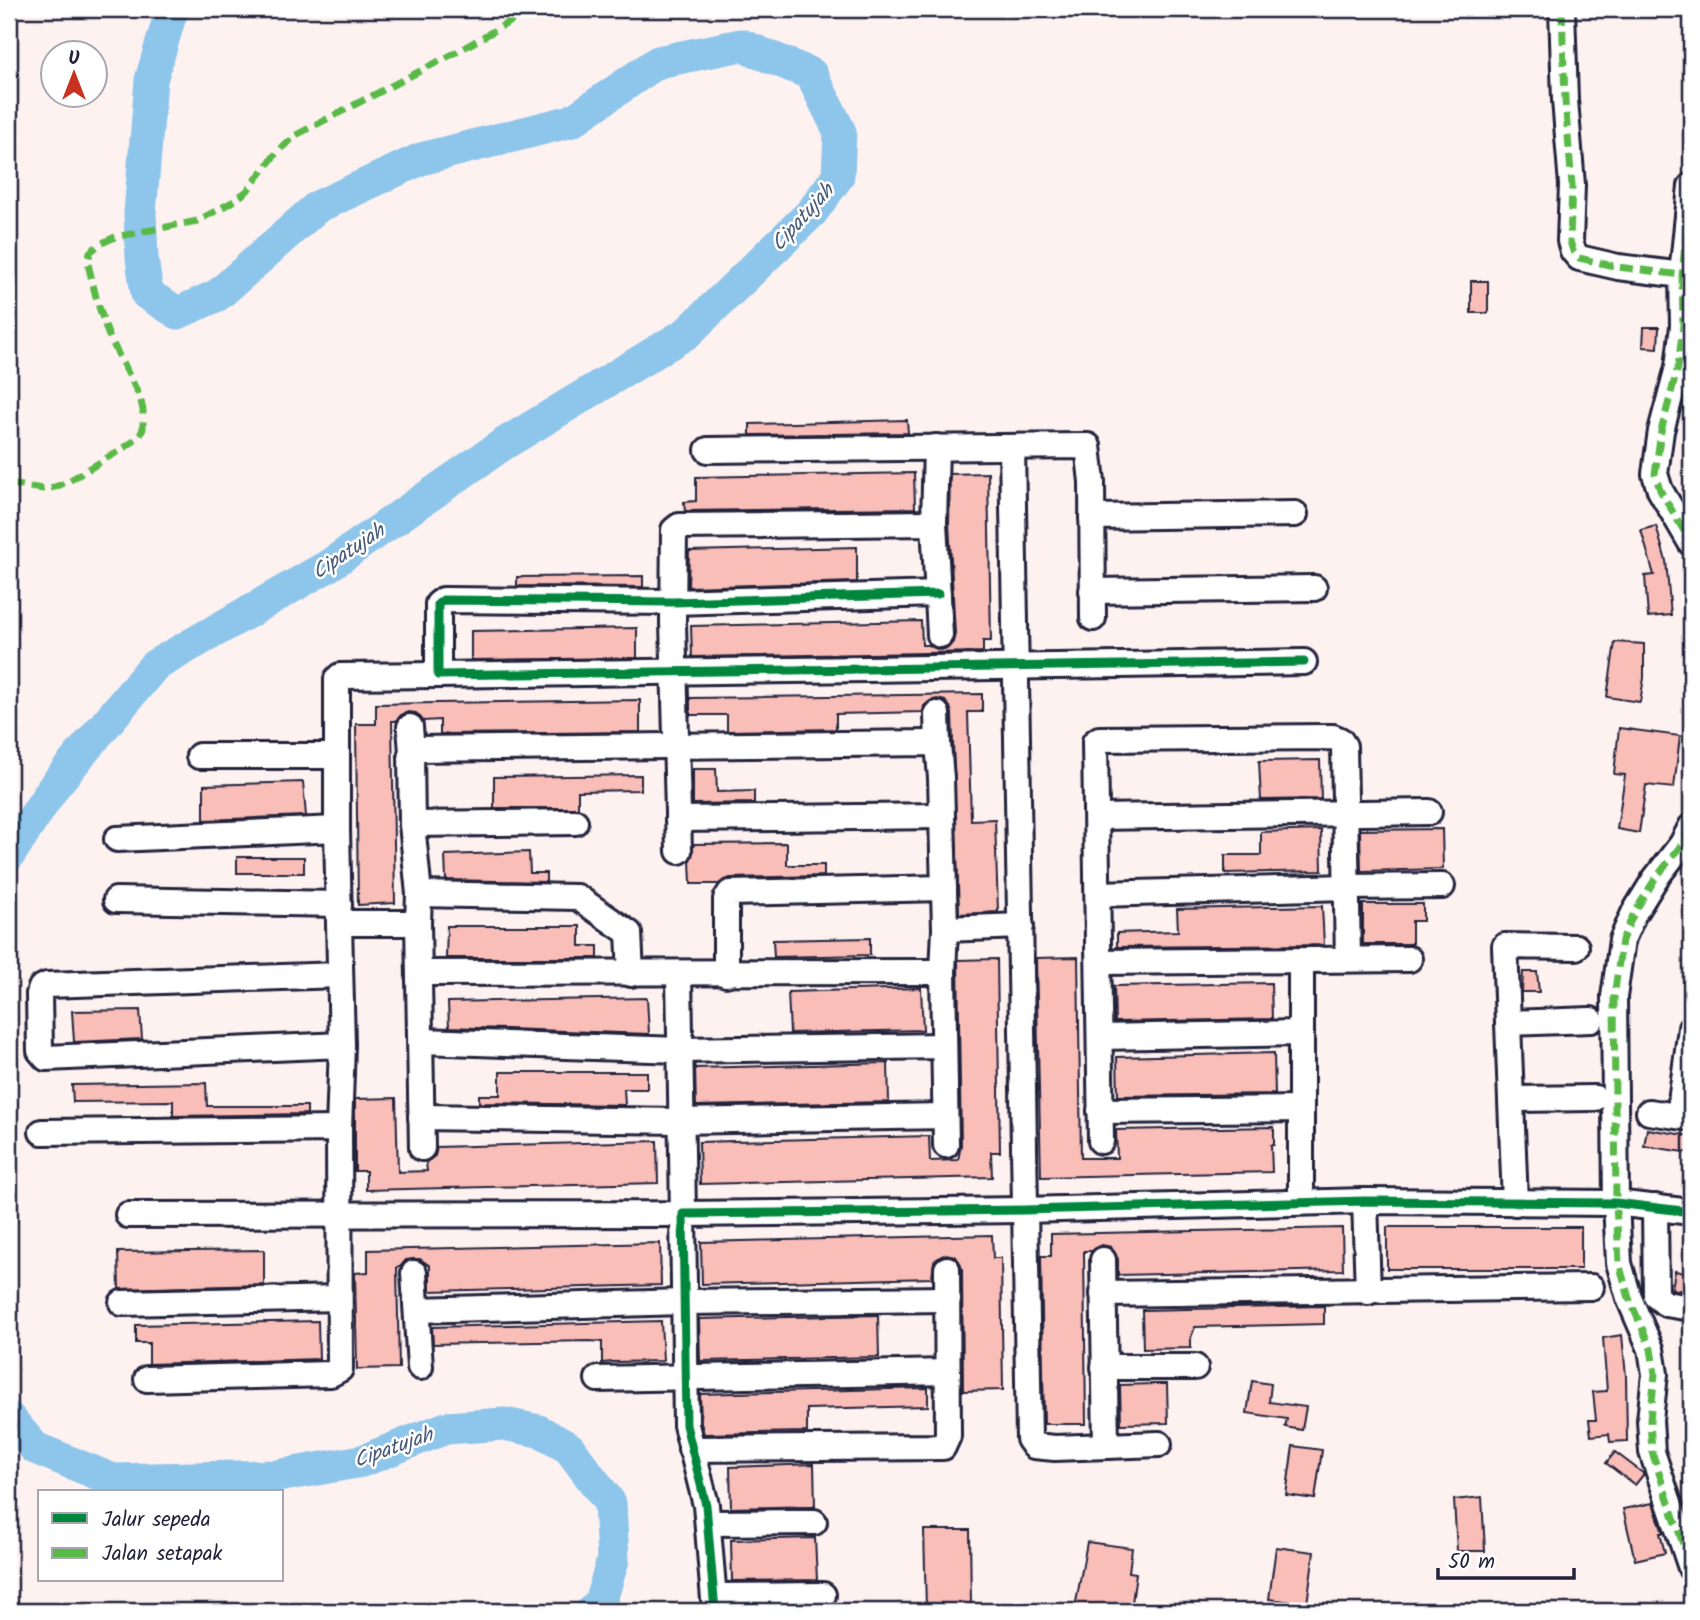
<svg xmlns="http://www.w3.org/2000/svg" width="1700" height="1620" font-family="Kalam,sans-serif">
	<rect width="100%" height="100%" fill="#fef2f1"/>
	<filter id="ink" filterUnits="userSpaceOnUse"><feTurbulence type="fractalNoise" baseFrequency=".0143" numOctaves="2"/><feDisplacementMap in="SourceGraphic" scale="14" xChannelSelector="R" yChannelSelector="G"/><feConvolveMatrix kernelMatrix="1 2 1 2 8 2 1 2 1" color-interpolation-filters="sRGB"/></filter>
	<g filter="url(#ink)">
		<g fill="none" stroke-linecap="round" stroke-linejoin="round">
			<g stroke="#8dc5eb" stroke-width="33">
				<polyline points="9,855 55,785 154,666 328,566 502,445 687,333 812,212 838,176 840,132 811,74 741,45 658,62 572,121 421,159 317,207 218,295 178,313 147,294 142,258 140,213 151,80 172,9"/>
				<polyline points="9,1418 35,1448 113,1480 277,1476 362,1461 446,1428 504,1424 539,1431 569,1448 610,1503 613,1560 600,1603 592,1611"/>
			</g>
		</g>
		<g fill="#fabeb9" stroke="#22223b" stroke-width="2">
			<rect x="1471" y="281" width="17" height="32"/>
			<polygon points="1644,327 1659,327 1658,348 1643,347"/>
			<polygon points="907,420 908,433 750,435 750,424"/>
			<polygon points="914,473 915,508 685,511 684,502 696,501 696,477"/>
			<polygon points="988,473 991,641 983,641 983,652 692,657 691,626 921,621 922,645 929,645 940,650 948,648 953,642 955,634 949,523 950,474"/>
			<polygon points="1656,526 1666,561 1671,615 1648,617 1645,576 1654,575 1641,530"/>
			<polygon points="857,547 857,582 688,587 689,551"/>
			<polygon points="643,576 643,587 517,586 517,577"/>
			<polygon points="637,628 637,658 471,660 471,631"/>
			<polygon points="1615,642 1644,644 1644,678 1640,702 1607,697"/>
			<polygon points="982,694 982,712 968,712 971,820 995,819 998,912 959,914 952,714 950,707 945,701 937,699 930,701 924,706 923,712 836,714 836,729 727,731 727,715 690,715 690,698"/>
			<polygon points="640,700 640,732 440,734 440,720 423,721 416,713 408,712 401,715 396,721 392,721 395,903 358,905 356,724 376,724 376,704"/>
			<polygon points="1619,728 1680,736 1674,788 1646,785 1639,833 1617,829 1625,775 1614,774"/>
			<polygon points="1320,760 1321,799 1261,800 1259,761"/>
			<polygon points="693,769 716,769 717,792 754,791 754,803 693,804"/>
			<polygon points="641,775 641,790 578,791 578,808 494,808 494,777"/>
			<polygon points="303,782 306,816 204,820 204,785"/>
			<polygon points="1442,829 1443,869 1361,871 1360,830"/>
			<polygon points="1321,830 1322,871 1225,873 1225,855 1261,855 1261,832"/>
			<polygon points="787,843 787,865 824,865 824,876 730,878 719,884 691,884 690,860 694,844"/>
			<polygon points="529,852 530,873 546,873 546,882 446,880 445,855"/>
			<rect x="237" y="857" width="67" height="16"/>
			<polygon points="1363,904 1423,904 1423,921 1412,921 1412,944 1363,944"/>
			<polygon points="1322,906 1324,945 1117,947 1117,933 1178,931 1177,909"/>
			<polygon points="447,926 580,926 580,946 598,946 598,958 446,958"/>
			<polygon points="870,938 870,955 774,957 773,940"/>
			<polygon points="1078,957 1081,1158 1117,1158 1116,1130 1274,1127 1274,1145 1271,1145 1272,1172 1041,1177 1036,958"/>
			<polygon points="997,959 1000,1152 991,1152 992,1177 700,1184 699,1142 929,1136 930,1161 958,1160 961,1145 958,960"/>
			<polygon points="1523,972 1537,972 1539,992 1522,992"/>
			<polygon points="1271,983 1272,1019 1115,1022 1114,986"/>
			<polygon points="921,988 923,1030 790,1033 788,992"/>
			<polygon points="647,998 649,1034 449,1027 448,1002"/>
			<polygon points="140,1010 142,1039 74,1042 72,1011"/>
			<polygon points="1274,1053 1275,1094 1118,1096 1117,1057"/>
			<polygon points="888,1063 889,1102 696,1106 695,1068"/>
			<polygon points="500,1072 647,1072 647,1089 624,1089 625,1105 479,1103 479,1095 500,1095"/>
			<polygon points="206,1083 207,1106 307,1106 307,1114 173,1116 173,1101 73,1102 72,1085"/>
			<polygon points="396,1098 398,1172 427,1171 426,1162 435,1156 437,1147 657,1141 658,1183 366,1190 366,1171 355,1171 355,1099"/>
			<polygon points="1647,1129 1691,1136 1691,1153 1644,1146"/>
			<rect x="1387" y="1227" width="194" height="42"/>
			<polygon points="1342,1228 1343,1270 1118,1275 1118,1259 1111,1247 1102,1245 1092,1251 1084,1251 1086,1424 1044,1424 1041,1256 1051,1256 1051,1234"/>
			<polygon points="992,1235 993,1258 1001,1258 1003,1390 963,1391 962,1269 959,1261 954,1256 946,1254 934,1261 932,1278 702,1284 701,1242"/>
			<polygon points="660,1243 661,1285 430,1291 430,1266 420,1259 406,1260 400,1267 397,1267 399,1368 357,1369 355,1273 368,1272 368,1250"/>
			<polygon points="264,1250 264,1285 119,1289 118,1252"/>
			<polygon points="1675,1271 1691,1274 1691,1292 1672,1289"/>
			<polygon points="1324,1306 1324,1324 1195,1327 1191,1338 1191,1348 1143,1349 1142,1310"/>
			<polygon points="878,1315 879,1357 700,1361 699,1319"/>
			<polygon points="318,1321 319,1359 149,1364 149,1343 136,1343 136,1325"/>
			<polygon points="661,1321 663,1361 613,1362 602,1363 602,1342 589,1341 433,1344 432,1327"/>
			<polygon points="1622,1335 1626,1376 1627,1441 1610,1442 1609,1434 1591,1436 1589,1420 1596,1420 1593,1392 1607,1391 1603,1338"/>
			<polygon points="1252,1381 1271,1384 1269,1402 1306,1407 1302,1430 1285,1427 1287,1419 1247,1413"/>
			<polygon points="1154,1384 1167,1384 1168,1423 1121,1424 1120,1385"/>
			<polygon points="928,1388 928,1406 807,1409 807,1432 704,1434 701,1423 700,1394"/>
			<polygon points="1293,1446 1322,1450 1315,1499 1286,1495"/>
			<polygon points="1615,1452 1644,1474 1635,1485 1606,1463"/>
			<polygon points="814,1464 815,1506 731,1508 730,1467"/>
			<polygon points="1482,1497 1485,1551 1457,1551 1454,1500"/>
			<polygon points="1653,1503 1663,1533 1660,1533 1665,1553 1635,1560 1623,1509"/>
			<polygon points="924,1530 970,1530 971,1606 926,1608"/>
			<polygon points="815,1538 817,1580 732,1581 731,1540"/>
			<polygon points="1087,1542 1132,1548 1129,1572 1136,1573 1131,1611 1102,1609 1101,1611 1075,1608"/>
			<polygon points="1276,1547 1314,1552 1307,1604 1269,1599"/>
		</g>
		<g fill="none" stroke-linecap="round" stroke-linejoin="round">
			<g stroke="#22223b" stroke-width="30">
				<g id="minor">
					<polyline points="1562,9 1565,100 1572,185 1570,241 1573,251 1579,258 1618,267 1682,275 1683,326 1678,367 1661,431 1655,474 1660,490 1691,543"/>
					<polyline points="1691,186 1682,275 1691,277"/>
					<polyline points="936,447 934,523 940,635"/>
					<polyline points="1012,447 1029,1439 1034,1446 1055,1448 1159,1444"/>
					<polyline points="708,450 1088,446 1092,482 1093,618"/>
					<polyline points="1092,517 1295,514"/>
					<polyline points="1092,591 1314,588"/>
					<path d="M938,594L673,602L443,600L438,604V675C727,673 1015,665 1304,662"/>
					<polyline points="438,675 340,676 337,679 337,829 339,923 418,923 419,894 412,824 411,754 416,749 931,743 938,744 941,778 945,929 1021,926"/>
					<polyline points="937,714 938,744"/>
					<polyline points="410,727 412,752"/>
					<polyline points="199,756 336,756"/>
					<polyline points="1097,817 1429,812"/>
					<polyline points="678,819 942,816"/>
					<polyline points="412,824 575,822"/>
					<polyline points="1691,827 1682,844 1655,879 1634,913 1622,940 1614,997 1616,1203 1619,1263 1629,1298 1651,1349 1655,1374 1650,1420 1652,1452 1691,1568"/>
					<polyline points="117,839 337,829"/>
					<polyline points="679,851 673,622 674,530 679,526 934,523"/>
					<polyline points="419,894 577,897 629,933 631,974"/>
					<polyline points="1098,894 1347,887 1442,886"/>
					<polyline points="116,900 339,904"/>
					<polyline points="339,923 342,1045"/>
					<polyline points="418,923 422,1148"/>
					<polyline points="945,929 943,972 946,1145"/>
					<polyline points="1301,961 1301,1202"/>
					<polyline points="1099,962 1409,959"/>
					<polyline points="419,973 943,972"/>
					<polyline points="726,974 726,899 730,893 944,888"/>
					<polyline points="1508,1023 1591,1020"/>
					<polyline points="1100,1037 1299,1033"/>
					<polyline points="421,1041 680,1050 944,1046"/>
					<polyline points="1511,1099 1595,1098"/>
					<polyline points="1100,1111 1300,1109"/>
					<polyline points="1649,1112 1691,1118"/>
					<polyline points="1679,1116 1691,1028"/>
					<polyline points="421,1117 680,1121 945,1116"/>
					<polyline points="339,1129 342,1045 46,1058 40,1051 39,994 41,988 47,985 340,975"/>
					<polyline points="42,1132 339,1129 340,1369 331,1374 147,1379"/>
					<polyline points="1101,1141 1095,742 1099,739 1333,737 1340,740 1344,746 1348,959"/>
					<polyline points="1365,1201 1368,1292"/>
					<polyline points="1515,1203 1505,946 1576,947"/>
					<polyline points="1655,1207 1656,1296 1666,1304 1691,1308"/>
					<polyline points="128,1215 683,1214 679,974"/>
					<polyline points="1103,1260 1106,1446"/>
					<polyline points="414,1273 420,1367"/>
					<polyline points="1103,1294 1591,1287"/>
					<polyline points="122,1303 339,1298"/>
					<polyline points="417,1310 683,1302 948,1299"/>
					<polyline points="1104,1367 1195,1367"/>
					<polyline points="598,1379 948,1372"/>
					<polyline points="691,1449 943,1447 948,1436 947,1269"/>
					<polyline points="708,1523 814,1522"/>
					<polyline points="715,1596 823,1595"/>
					<polyline points="715,1611 706,1505 686,1425 683,1214 1024,1210 1365,1201 1616,1203 1691,1212"/>
				</g>
			</g>
			<use href="#minor" stroke="#fff" stroke-width="24"/>
			<g stroke="#58b947" stroke-width="7" stroke-dasharray="14 7" stroke-linecap="butt">
				<polyline points="1562,9 1565,100 1572,185 1570,241 1573,251 1579,258 1618,267 1682,275 1683,326 1678,367 1661,431 1655,474 1660,490 1691,543"/>
				<polyline points="1691,186 1682,275 1691,277"/>
				<polyline points="9,484 43,489 55,487 67,482 127,446 139,437 143,429 143,410 140,397 108,334 97,301 88,264 90,252 100,244 115,237 197,221 234,201 247,191 278,151 298,134 455,53 532,9"/>
				<polyline points="1691,827 1682,844 1655,879 1634,913 1622,940 1614,997 1616,1203 1619,1263 1629,1298 1651,1349 1655,1374 1650,1420 1652,1452 1691,1568"/>
			</g>
			<g stroke="#fff" stroke-width="13">
				<g id="cycleway">
					<path d="M938,594L673,602L443,600L438,604V675C727,673 1015,665 1304,662"/>
					<polyline points="715,1611 706,1505 686,1425 683,1214 1024,1210 1365,1201 1616,1203 1691,1212"/>
				</g>
			</g>
			<use href="#cycleway" stroke="#00873e" stroke-width="9"/>
		</g>
	</g>
	<g text-anchor="middle" stroke-width="5" stroke-linejoin="round" paint-order="stroke">
		<g font-size="21" font-style="italic" fill="#475b79" stroke="#fff">
			<text transform="translate(802 217) rotate(-48)" y="7">Cipatujah</text>
			<text transform="translate(348 551) rotate(-34)" y="7">Cipatujah</text>
			<text transform="translate(393 1447) rotate(-20)" y="7">Cipatujah</text>
		</g>
	</g>
	<rect width="1700" height="1620" fill="none" stroke="#fff" stroke-width="35"/>
	<rect x="18" y="18" width="1665" height="1585" fill="none" stroke="#22223b" stroke-width="2.5" filter="url(#ink)"/>
	<rect x="38" y="1490" width="245" height="91" fill="#ffffff" stroke="#a7a7b1" stroke-width="2"/>
	<rect x="52" y="1513" width="35" height="10" fill="#00873e" stroke="#a7a7b1" stroke-width="2"/>
	<text x="102" y="1526" font-size="21" fill="#22223b">Jalur sepeda</text>
	<rect x="52" y="1548" width="35" height="10" fill="#58b947" stroke="#a7a7b1" stroke-width="2"/>
	<text x="102" y="1560" font-size="21" fill="#22223b">Jalan setapak</text>
	<g transform="translate(74 74)"><circle r="33" fill="#ffffff" stroke="#a7a7b1" stroke-width="2"/>
	<path d="M0-5L12 26L0 18L-12 26Z" fill="#c8321e"/>
	<text y="-10" font-size="19" font-weight="bold" text-anchor="middle" fill="#22223b">U</text>
	</g>
	<path d="M1438 1568v10h136v-10" fill="none" stroke="#22223b" stroke-width="3.5"/>
	<text x="1448" y="1568" font-size="21" fill="#22223b" stroke="#ffffff" stroke-width="5" paint-order="stroke">50 m</text>
</svg>
